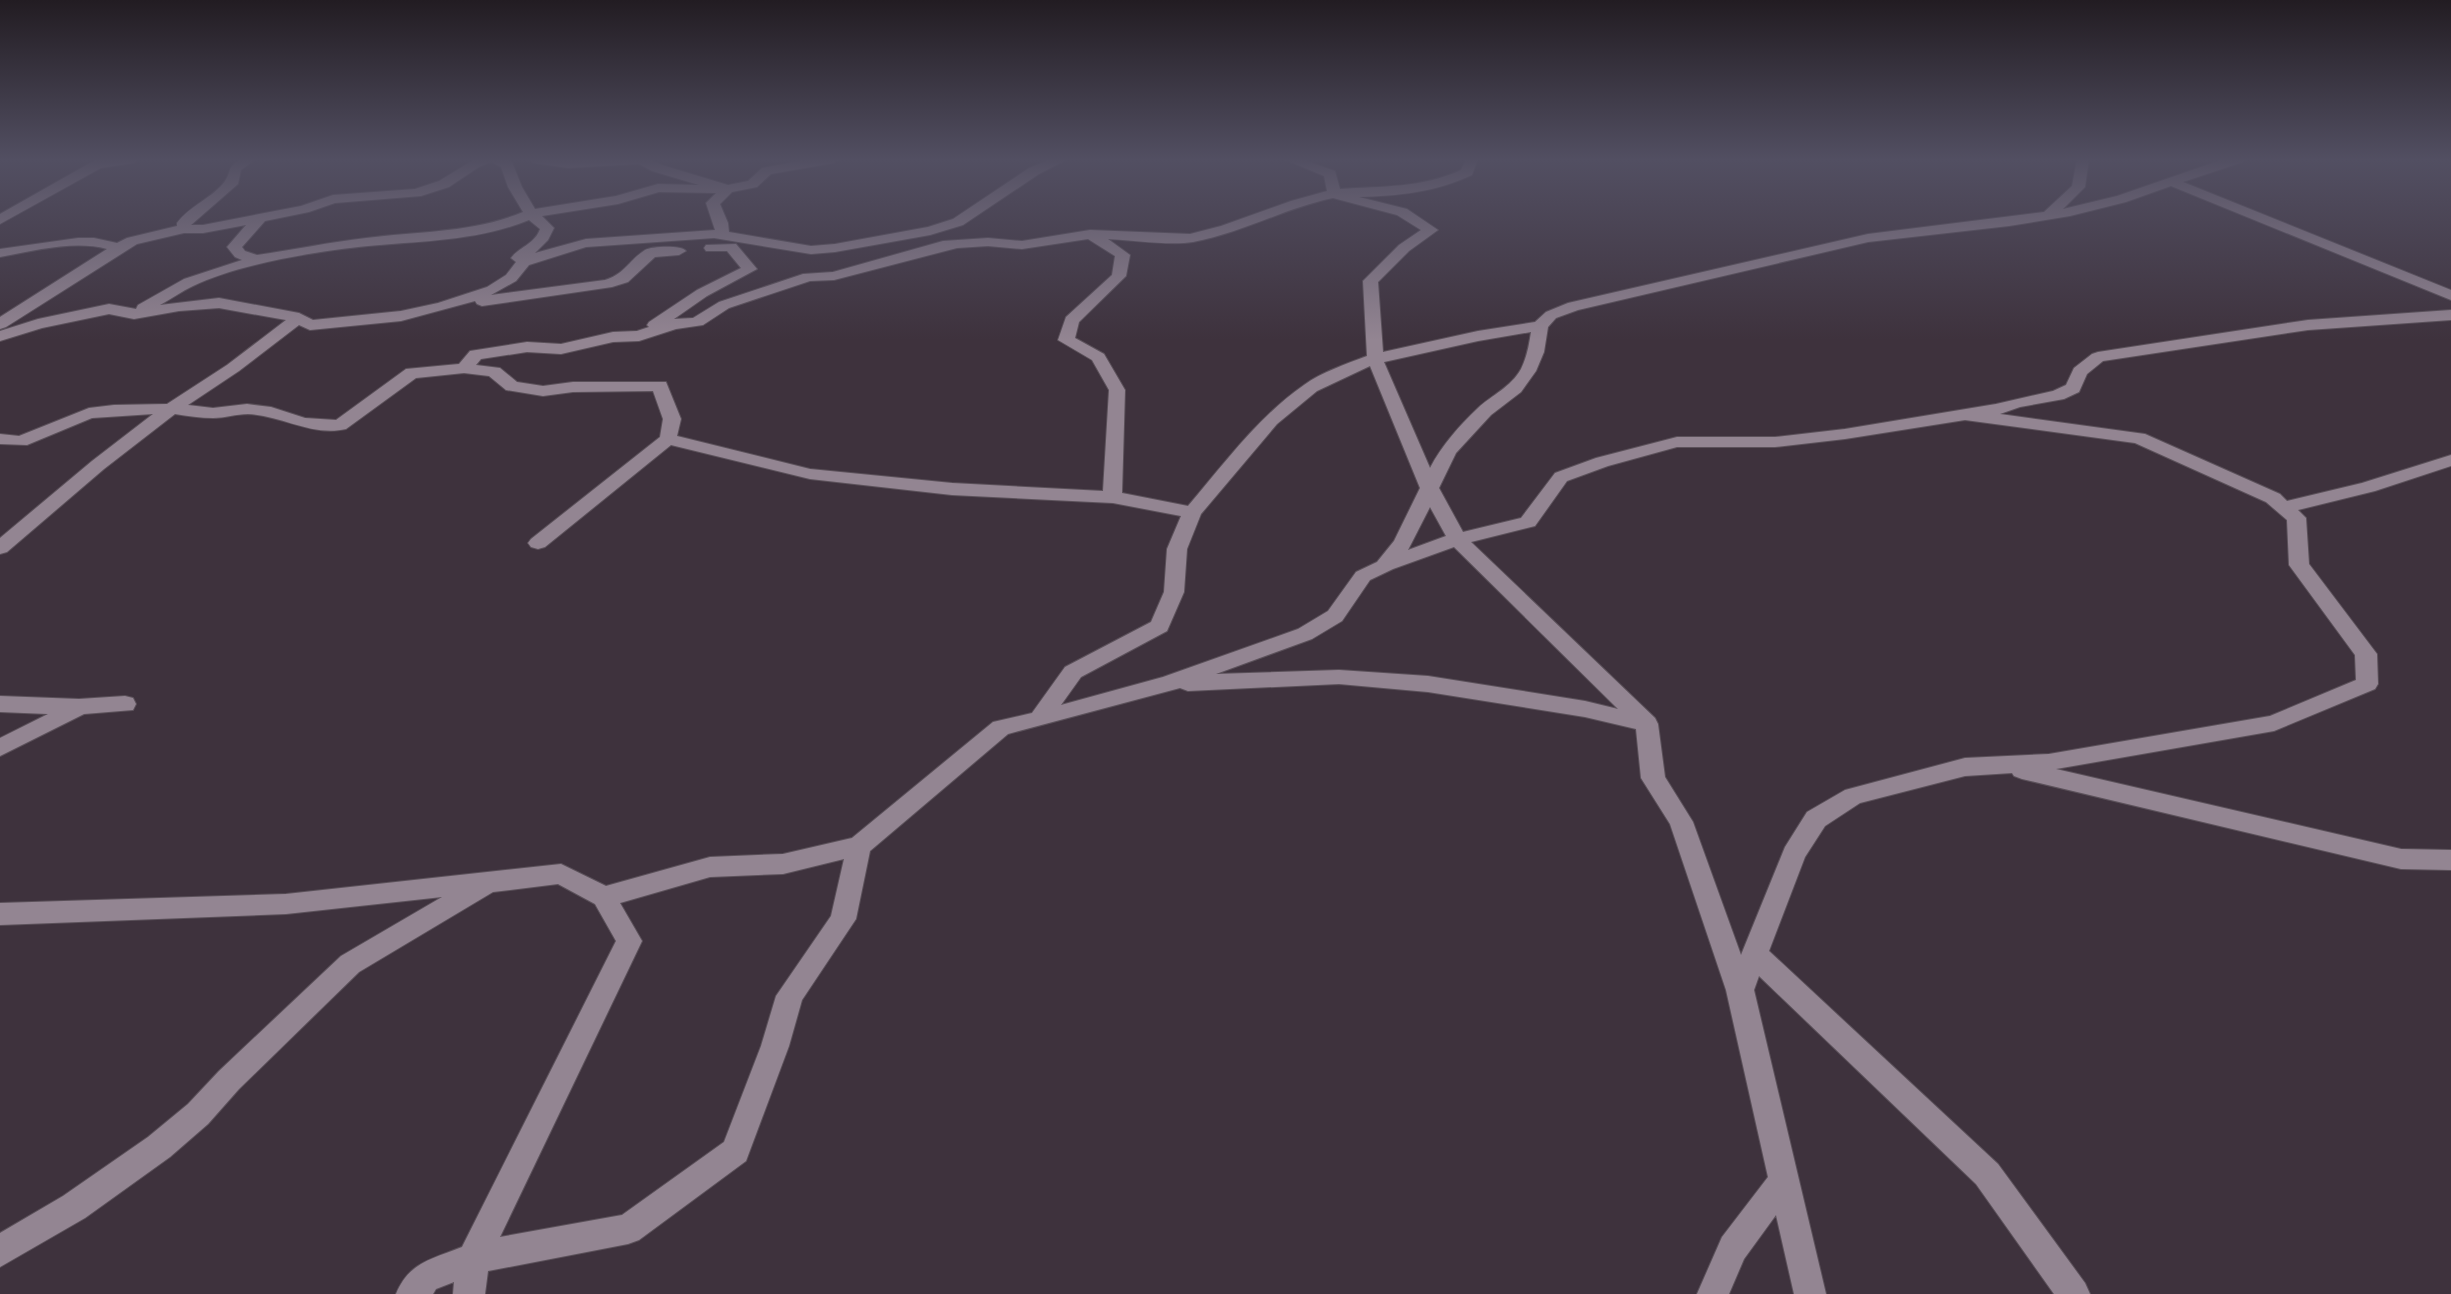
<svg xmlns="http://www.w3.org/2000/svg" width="2451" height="1294" font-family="'Public Sans',sans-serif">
	<rect width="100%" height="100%" fill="#3e323d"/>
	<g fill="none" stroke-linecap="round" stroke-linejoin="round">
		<g stroke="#5b515a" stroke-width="2">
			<g id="minor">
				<polygon points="97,159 140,159 134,163 101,168 0,224 0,214"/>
				<path d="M241,159H256L241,170L238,184L191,225H203L301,206L333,195L415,189L439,181L475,159H506L512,162L522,187L535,209L616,196L658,184L699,185L652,171L639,164L568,168L533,163L527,159H649L662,165L728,185L748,181L762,168L767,167L811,159H840L834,163L771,174L757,187L732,192L720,204L728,223L729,232L811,246L835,244L928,227L953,219L1029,168L1051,159H1068L1039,174L963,225L930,235L835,252L811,254L714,238L586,247L529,265L516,281L491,295L605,280C625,274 629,260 645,250C652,246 682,245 686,251L679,255L655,257L628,282L612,287L482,306L477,304L475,301L401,321L310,330L299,325L239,371L188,405L213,408L247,404L271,407L305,418L336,420L406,369L459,364L470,351L527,342L561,344L613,332L637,331L649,327L647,325L649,322L697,290L741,268L727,251H706L704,248L706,245L736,244L757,269L707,296L674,319L693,318L719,302L803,274L833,272L943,241L988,238L1022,241L1090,230L1190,234L1221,226L1291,201L1327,191L1324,176L1283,159H1301L1335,171L1340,189C1382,186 1422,188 1461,170L1466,159H1478L1472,175C1436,192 1398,196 1359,197L1407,209L1438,230L1409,251L1378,282L1383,352L1478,331L1535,322L1546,312L1568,303L1868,234L2044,212L2072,186L2077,159H2089L2085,187L2063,209L2117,196L2224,159H2244L2243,162L2183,182L2451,290V300L2171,186L2126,202L2070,216L2009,226L1868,242L1578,310L1556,318L1548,327L1544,352L1536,371L1521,392L1491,415L1456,453L1439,488L1463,532L1521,518L1555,473L1596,458L1677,437H1775L1845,429L1996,404L2053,391L2066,385L2074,368L2092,354L2098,352L2308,320L2451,310V320L2308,330L2103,361L2087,374L2079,392L2064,399L2020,407L2000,414L2145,434L2280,494L2287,501L2362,483L2451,455V466L2375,491L2298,510L2306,518L2309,564L2377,654L2378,684L2375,689L2274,731L2056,769L2401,849L2451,850V870L2401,869L2022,779L2014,776L2012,773L1965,776L1860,803L1825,826L1805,857L1769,951L1998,1164L2085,1283L2090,1294H2054L1976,1184L1759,976L1754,990L1826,1294H1794L1776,1215L1744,1259L1729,1294H1697L1722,1237L1768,1177L1726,990L1670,824L1641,778L1636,729L1585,717L1428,692L1339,684L1188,691L1180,688L1008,734L870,851L856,919L802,1000L789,1046L746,1161L639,1240L628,1244L488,1271L485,1294H453L454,1282L436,1289L433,1294H396C409,1262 432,1259 462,1247L616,941L595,904L558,884L493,892L359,972L239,1089L208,1124L170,1157L85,1218L0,1267V1233L63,1196L148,1137L188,1104L219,1071L341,956L442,897L286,914L0,925V903L286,894L561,864L606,886L710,857L783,854L852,838L993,722L1032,713L1065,667L1151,622L1164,592L1167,549L1181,516L1113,503L952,495L810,479L671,445L545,547L538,549L531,547L528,543L531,539L660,437L663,419L653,391L573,392L543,396L506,390L489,376L464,373L416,378L346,429C312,437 281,415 248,414C236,414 225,418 213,418C201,418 187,416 175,414L104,469L7,552L0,554V538L92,461L153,414L92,418L27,445L0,444V434L19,436L89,408L114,405L167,404L227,365L286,320L219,308L179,311L134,319L109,314L42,328L0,341V331L38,319L109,304L136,309L138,305L184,279L242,260L235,257L227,247L246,225L203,233H184L137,244L6,327L0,329V317L107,249C74,240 33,251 0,257V249L78,238H94L117,243L127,238L177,226V223C189,206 214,197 225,181C232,171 226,168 241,159ZM491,162L501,167L508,187L523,212C473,233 419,231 366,238C330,242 293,250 257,255L245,251L242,247L265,221L309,212L335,203L421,196L449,187L479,167ZM659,192L716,193L706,203L715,230L586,239L535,253L548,240L554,228L542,216L618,204ZM1333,198L1397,215L1421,230L1399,245L1363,281L1367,356C1346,364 1322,372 1304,385C1258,417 1224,464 1188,506L1122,493L1125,390L1104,354L1075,338L1079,322L1126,276L1130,255L1108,239C1132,240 1170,246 1193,242C1242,233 1285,208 1333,198ZM529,220L540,229C535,244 519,247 511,258L516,262L506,275L487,287L438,303L401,311L313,320L299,313L219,298L160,305C171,299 182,291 193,286C238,264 318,251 368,246C422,241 478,241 529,220ZM1088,239L1115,256L1112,275L1066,317L1058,340L1092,360L1109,390L1103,491L952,483L810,469L677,436L681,419L666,382H573L543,386L517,382L500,368L476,365L481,359L527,352L561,354L613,342L639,341L676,329L703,325L729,308L810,281L834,280L957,248L988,246L1022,249ZM1531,332C1529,345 1527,357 1521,369C1511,387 1492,395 1478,408C1459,426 1442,445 1430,468L1384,362L1478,341ZM1370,366L1420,488L1394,541L1377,562L1356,572L1328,611L1298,629L1163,677L1061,705L1081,677L1167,631L1184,592L1187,549L1201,514L1277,424L1317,391ZM1965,420L2135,443L2266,502L2287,520L2289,565L2355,655L2356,680L2270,716L2049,754L1965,758L1845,790L1807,812L1785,847L1741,955L1693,822L1665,777L1658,724L1655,718L1471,542L1535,526L1567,481L1608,466L1677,447H1775L1845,439ZM1430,507L1446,536L1408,550ZM1454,547L1618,709L1585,701L1428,676L1339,670L1216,674L1312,639L1342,621L1370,580L1393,569ZM844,859L831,916L776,996L761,1046L724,1142L622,1215L500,1237L642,941L620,903L710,877L783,874Z"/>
				<polygon points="0,696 79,699 125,696 133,698 136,704 133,710 84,714 0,756 0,738 48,714 0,712"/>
			</g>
		</g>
		<use href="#minor" fill="#938592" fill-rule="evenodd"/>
	</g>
	<linearGradient id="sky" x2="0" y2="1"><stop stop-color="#221c22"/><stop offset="0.47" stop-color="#524f62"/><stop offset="1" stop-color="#524f62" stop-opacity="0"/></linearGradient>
	<rect width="2451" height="340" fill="url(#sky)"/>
</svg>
